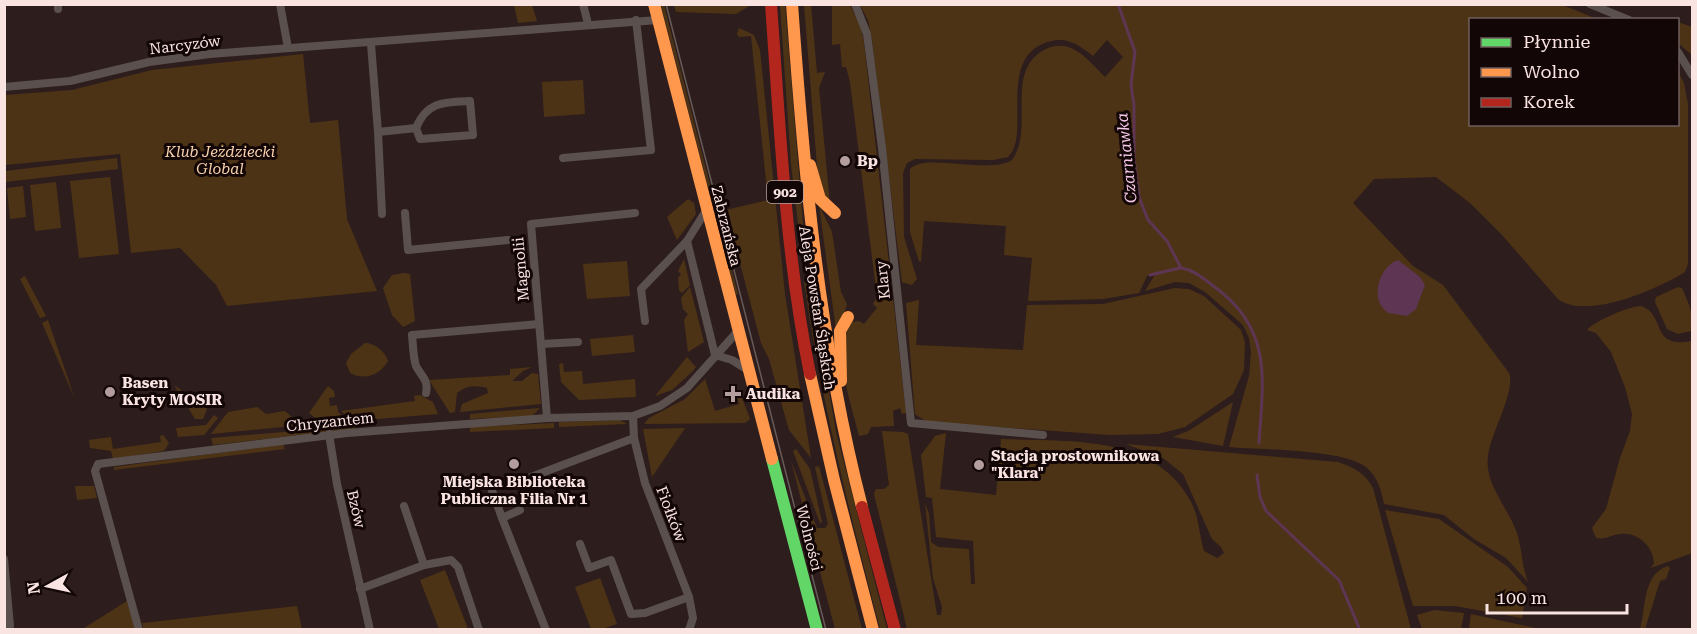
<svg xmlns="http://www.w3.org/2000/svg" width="1697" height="634" font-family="'Roboto Serif',serif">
	<rect width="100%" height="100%" fill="#2e1d1d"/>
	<g fill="#4d3315">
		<path d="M1560,4L1597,19L1470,20V124H1678V72L1684,83L1688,104V264L1685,272C1660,288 1586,321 1558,299L1502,235L1470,203L1436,177L1374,179L1353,203L1413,266L1443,285L1509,373C1516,391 1491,432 1488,456C1484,484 1508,507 1517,533C1522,549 1522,567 1528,582L1506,558L1474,539L1444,515L1384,504C1381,490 1378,477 1366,467C1342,449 1262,450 1229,447L1249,376L1251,352L1249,338L1243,325L1205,292L1189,283L1175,282L1145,291L1156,273L1147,276L1139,293L1103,299L1028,301L1032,258L1004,255L1006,226L924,221L921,262L919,261L910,232V169C925,152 989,175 1012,160C1035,129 1004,72 1044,50C1070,36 1088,60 1105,77L1123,57L1107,40L1093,56C1078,44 1067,36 1047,42C996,59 1032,134 1008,157L993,160L915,159L907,163L903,173L904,237L917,279L912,285L902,282L872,40L868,20L860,5Z"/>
		<polygon points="514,5 532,5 537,21 518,23"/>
		<polygon points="661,5 664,5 738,294 736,295"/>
		<polygon points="674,5 674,4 751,5 736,14 676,12"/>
		<polygon points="780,5 785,5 805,247 801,249 791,164"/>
		<polygon points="804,5 811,5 817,73 825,72 819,88 830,204 825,201 818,178"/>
		<path d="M832,5H850L861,28L864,43L906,413L902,414L900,408L893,411L894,426L871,427L868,434L859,436C851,401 831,354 852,322L859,321L864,324L877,308L873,304L877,297L850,82L846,67H842L840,44L832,45Z"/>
		<polygon points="1678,22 1692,27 1692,55 1678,43"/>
		<polygon points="739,28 754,35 760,50 785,294 811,458 789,430 769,359 761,343 726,210 768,200 751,36 739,37 737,34"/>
		<polygon points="303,54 310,123 338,120 347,219 377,291 227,306 216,285 180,248 131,253 120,154 5,165 5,95 72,90 152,70"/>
		<polygon points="583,80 585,114 544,117 542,82"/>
		<polygon points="117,158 118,169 5,182 5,171"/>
		<polygon points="110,177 119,254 79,258 70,181"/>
		<polygon points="56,182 61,228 35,231 30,185"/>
		<polygon points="23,186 26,217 10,219 7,188"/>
		<polygon points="688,199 694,203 696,214 677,240 667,217"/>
		<polygon points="819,205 832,232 841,292 847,304 837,337"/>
		<polygon points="684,259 690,285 682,293 679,290 678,278 681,274 678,271"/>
		<polygon points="627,261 630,296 587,299 583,264"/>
		<polygon points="404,273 410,274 415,321 403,327 392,315 383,288 392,275"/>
		<polygon points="25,276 46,316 40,318 20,279"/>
		<path d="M807,280L810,282L836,432L887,629H880C850,514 821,400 804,282Z"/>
		<polygon points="690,287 704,342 688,352 684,320 688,314 683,309 681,298"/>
		<path d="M1678,287L1682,288C1688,302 1695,315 1691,331L1678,334L1667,329L1655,302L1656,297Z"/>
		<polygon points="1175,288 1189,289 1204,296 1241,330 1245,342 1244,370 1233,394 1185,427 1158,434 1110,435 927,422 915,414 906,303 919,300 916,345 1023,350 1027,305 1103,304"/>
		<path d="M1641,306C1667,315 1649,349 1692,341V553L1651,568L1654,563C1653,546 1638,532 1620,534C1611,535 1605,540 1596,538L1592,528L1606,509L1620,458L1630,431L1632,414L1625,387L1611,352L1596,333L1587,330C1594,321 1630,306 1641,306Z"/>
		<polygon points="48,320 75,399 42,323"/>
		<polygon points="633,335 635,352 592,356 590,339"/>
		<path d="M365,343C374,343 385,351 388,361C380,375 364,381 350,373L346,363L351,354Z"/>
		<polygon points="687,357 696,367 693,371 672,390 655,396"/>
		<polygon points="563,363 564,372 582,371 583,384 635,379 636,397 579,400 561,382 559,364"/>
		<path d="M532,367L523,371L512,381H522L532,373L538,374L541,404L460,412L462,404L488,393L487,388C477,385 466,385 457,393L455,412L450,413L429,380L510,375V369Z"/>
		<polygon points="705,379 715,411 739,404 737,396 741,395 750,419 745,423 644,424 649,418 685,399"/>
		<polygon points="174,385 207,409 203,419 195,419"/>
		<polygon points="328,386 334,391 335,397 329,398 330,406 337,405 338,412 349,422 323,424 309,413"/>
		<polygon points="420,395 433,402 438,414 353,421 341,411 415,401 414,396"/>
		<polygon points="1233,402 1223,446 1173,437 1190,430"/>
		<polygon points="257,407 266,414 285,411 296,421 293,426 211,434 228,412"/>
		<polygon points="540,408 532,416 470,419 470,414"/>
		<polygon points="214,415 218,418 204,435 178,437 176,428 206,425"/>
		<polygon points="620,420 627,424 559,427 559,422"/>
		<polygon points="554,423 554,428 470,432 470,427"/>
		<polygon points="355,426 357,428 213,445 211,438"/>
		<polygon points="685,428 652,477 643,429"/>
		<path d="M882,431L903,432L908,434L937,615H941L942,607L933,578L925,503L929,514L931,542L938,547L969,549L971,584H975L973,541L936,537L932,498L926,497L921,455L935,436L946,433L940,489L996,495L1001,439C1066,442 1155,433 1191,502C1199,517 1199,534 1204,551L1217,558L1224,553L1221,547L1212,539L1183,474L1163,458L1126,444L1338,462C1353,467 1365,473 1373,488L1411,629H907L874,494L876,489H884L889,485Z"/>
		<polygon points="163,435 169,443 164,451 113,459 111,451 90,448 89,440 111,437 113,449 161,442 160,436"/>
		<polygon points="283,444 285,449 114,470 114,467"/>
		<polygon points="796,449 810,469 822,522 820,523 793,451"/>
		<polygon points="791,461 817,528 825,528 828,524 815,467 819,466 862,629 835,629"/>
		<polygon points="75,486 94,486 97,498 77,500"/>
		<polygon points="1385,510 1439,519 1508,567 1527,588 1522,618 1455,606 1413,606"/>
		<path d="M1668,566L1670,568L1666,579L1660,581L1645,629H1640C1646,609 1642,574 1668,566Z"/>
		<polygon points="445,570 465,621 468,629 439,629 420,580"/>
		<polygon points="600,578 617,624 602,629 591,629 575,587"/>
		<polygon points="127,601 135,629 81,630"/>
		<polygon points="297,606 302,629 144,630 142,623"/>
		<polygon points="1434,610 1464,613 1461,629 1422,629 1417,615"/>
		<polygon points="1471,614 1540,629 1469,629"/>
	</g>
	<path fill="#5e3653" d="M1398,260L1420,277L1425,285L1416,309L1407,316L1389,313C1368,302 1379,266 1398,260Z"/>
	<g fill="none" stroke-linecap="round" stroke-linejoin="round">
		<g stroke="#5e3653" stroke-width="3">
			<path d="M1118,4L1135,52L1131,85L1134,105V159L1139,197L1148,220L1167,241L1181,268C1195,270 1205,280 1216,288C1273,330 1263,381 1259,443"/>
			<polyline points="1150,275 1180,268"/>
			<polyline points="1257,475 1260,497 1266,511 1339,580 1360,630"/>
		</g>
		<g stroke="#5a514e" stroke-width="8">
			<polyline points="58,4 58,9"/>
			<polyline points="280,4 288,48"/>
			<polyline points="583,4 588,24"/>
			<polyline points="855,4 867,34 882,148 911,423 1043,435"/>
			<polyline points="1590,4 1629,20"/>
			<polyline points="371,44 378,132"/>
			<polyline points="1678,52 1692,75"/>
			<polyline points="4,87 70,81 149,62 210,54 658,20"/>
			<polyline points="563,158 651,150 636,20"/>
			<polyline points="707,209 687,241 715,355"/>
			<polyline points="405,213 408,250 508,240"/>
			<path d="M382,214L378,132L416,128L420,139L473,135L470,101C445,102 427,101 416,128"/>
			<polyline points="645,321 641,289 687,241"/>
			<polyline points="541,344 578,342"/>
			<polyline points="715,355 732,360 748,370"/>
			<path d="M426,393C429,380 421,376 416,366C413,357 413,344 412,335L539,324"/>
			<polyline points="633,416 634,438 645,483 689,597 693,618 689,630"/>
			<polyline points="547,418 531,224 635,213"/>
			<polyline points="329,434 337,484 370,630"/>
			<polyline points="523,480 634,438"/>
			<polyline points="490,485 502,518"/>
			<polyline points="404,506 424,565"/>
			<polyline points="520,510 502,518 546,630"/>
			<polyline points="580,544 589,568 611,560 631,614 645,613 689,597"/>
			<polyline points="4,559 10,626 8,630"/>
			<polyline points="360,589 424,565 451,560 458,567 479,630"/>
			<polyline points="139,630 95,471 98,464 347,433 547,418 633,416 660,406 687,388 737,332"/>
		</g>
		<polyline stroke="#63d668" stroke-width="12" points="772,459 817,630"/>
		<g stroke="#ff974d" stroke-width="12">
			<polyline points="654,4 772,459"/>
			<path d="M792,4C804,174 819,341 862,507"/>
			<polyline points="810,165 820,199 835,213"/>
			<polyline points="810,374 834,480 873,630"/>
			<polyline points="841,381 840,331 848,317"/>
		</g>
		<g stroke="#b3261e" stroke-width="12">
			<path d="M771,4C780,127 785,252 810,374"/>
			<polyline points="862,507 895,630"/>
		</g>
		<polyline stroke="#655b59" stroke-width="1.5" points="666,4 826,630"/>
	</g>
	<g fill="#b39e9d" stroke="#130606" stroke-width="2">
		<circle cx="845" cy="161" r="6"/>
		<circle cx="110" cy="392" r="6"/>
		<path d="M730 385h6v6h6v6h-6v6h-6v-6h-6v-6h6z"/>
		<circle cx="514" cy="464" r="6"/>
		<circle cx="979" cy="465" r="6"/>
	</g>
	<g text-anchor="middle" stroke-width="6" stroke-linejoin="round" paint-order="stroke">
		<rect fill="#130606" stroke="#b5a1a0" stroke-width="1.5" x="767" y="181" width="36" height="22" rx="4.5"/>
		<g font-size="14" font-weight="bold" fill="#fae4e2">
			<text x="785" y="197">902</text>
		</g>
		<g font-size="15" fill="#fae4e2" stroke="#130606">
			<text transform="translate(185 45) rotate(-7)" y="5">Narcyzów</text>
			<text transform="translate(726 226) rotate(76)" y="5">Zabrzańska</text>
			<text transform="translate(521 269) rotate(-95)" y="5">Magnolii</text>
			<text transform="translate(883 280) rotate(-96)" y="5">Klary</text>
			<text transform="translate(817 308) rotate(81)" y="5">Aleja Powstań Śląskich</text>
			<text transform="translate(330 422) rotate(-6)" y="5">Chryzantem</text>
			<text transform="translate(356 509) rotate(77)" y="5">Bzów</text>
			<text transform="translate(671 514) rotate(69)" y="5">Fiołków</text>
			<text transform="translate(809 538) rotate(76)" y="5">Wolności</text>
		</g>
		<g font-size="15" font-style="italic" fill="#f7d2ac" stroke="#130606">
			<text x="220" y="157">Klub Jeżdziecki<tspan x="220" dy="17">Global</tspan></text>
		</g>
		<g font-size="15" font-weight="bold" fill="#fae4e2" stroke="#130606" text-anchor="start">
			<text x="857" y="166">Bp</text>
			<text x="122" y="388">Basen<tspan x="122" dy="17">Kryty MOSIR</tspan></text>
			<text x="746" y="399">Audika</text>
			<text x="991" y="461">Stacja prostownikowa<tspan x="991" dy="17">"Klara"</tspan></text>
			<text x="514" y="487" text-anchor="middle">Miejska Biblioteka<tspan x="514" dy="17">Publiczna Filia Nr 1</tspan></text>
		</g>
		<g font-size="16" font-style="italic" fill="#f7caea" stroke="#130606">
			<text transform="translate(1126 158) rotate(-96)" y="6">Czarniawka</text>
		</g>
	</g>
	<rect width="1697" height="634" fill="none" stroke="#fae4e2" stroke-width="12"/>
	<rect x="1469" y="18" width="210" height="108" fill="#130606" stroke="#6f5f5e" stroke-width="1.5"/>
	<rect x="1481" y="38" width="30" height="9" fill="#63d668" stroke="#6f5f5e" stroke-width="1.5"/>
	<text x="1523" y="48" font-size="18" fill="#fae4e2">Płynnie</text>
	<rect x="1481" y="68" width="30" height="9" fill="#ff974d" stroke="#6f5f5e" stroke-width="1.5"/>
	<text x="1523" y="78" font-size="18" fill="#fae4e2">Wolno</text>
	<rect x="1481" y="98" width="30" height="9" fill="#b3261e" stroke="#6f5f5e" stroke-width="1.5"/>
	<text x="1523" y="108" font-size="18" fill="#fae4e2">Korek</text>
	<g transform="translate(48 586) rotate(262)" stroke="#130606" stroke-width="4.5" paint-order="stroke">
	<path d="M0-4.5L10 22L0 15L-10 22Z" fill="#fae4e2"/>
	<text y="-9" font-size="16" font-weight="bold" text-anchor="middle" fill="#fae4e2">N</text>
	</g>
	<path d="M1487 604v9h140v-9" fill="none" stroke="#fae4e2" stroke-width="3"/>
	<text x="1496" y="604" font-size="18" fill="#fae4e2" stroke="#130606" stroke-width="4.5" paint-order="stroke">100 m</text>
</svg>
